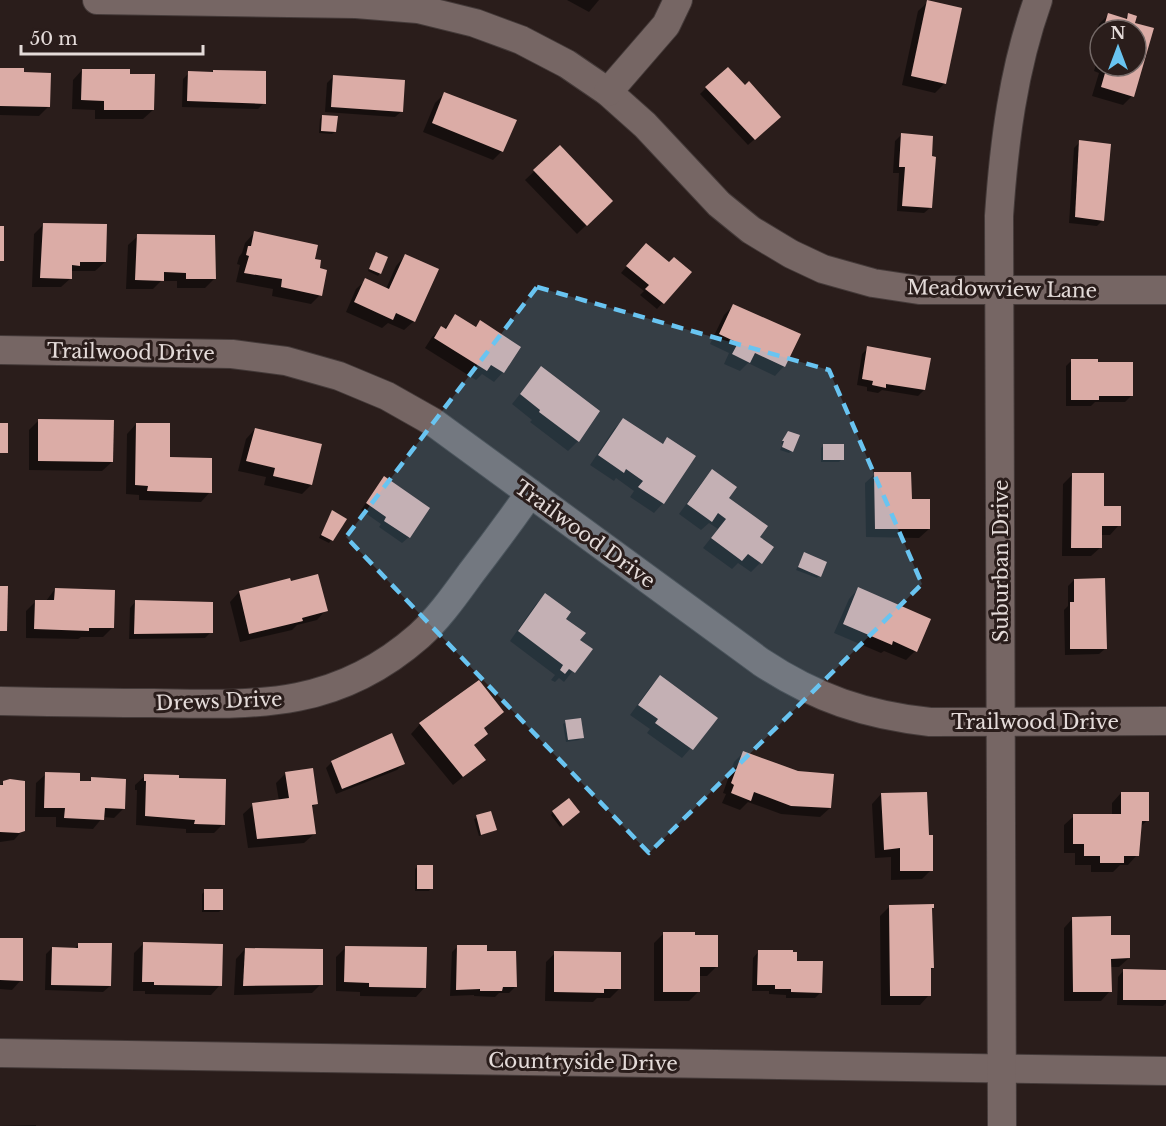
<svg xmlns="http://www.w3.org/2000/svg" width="1166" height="1126" font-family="'Libre Baskerville',serif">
	<rect width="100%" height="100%" fill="#2a1d1b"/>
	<g fill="#0007" fill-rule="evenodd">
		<polygon points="567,0 599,0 589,12"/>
		<polygon points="928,2 945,83 935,93 902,85 918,11"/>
		<path d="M1108,15L1124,19L1129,15L1133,24L1152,29L1132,96L1123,105L1092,96L1099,73L1094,71L1100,51L1092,49L1099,24ZM1100,30H1136V66H1100Z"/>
		<polygon points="0,69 49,106 39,116 0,115"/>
		<polygon points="82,70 129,75 153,110 143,119 95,119 95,110 72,109 73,80"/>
		<polygon points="213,71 264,103 258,109 182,107 183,79 189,73 211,73"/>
		<polygon points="333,77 402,111 395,117 325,112 327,83"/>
		<polygon points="706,88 773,123 748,145 700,94"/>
		<polygon points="445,93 502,151 493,160 423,132 435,103"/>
		<polygon points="322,116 335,132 332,134 319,133 320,119"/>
		<polygon points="901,135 931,207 924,213 897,211 899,173 893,173 895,141"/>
		<polygon points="1080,142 1103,220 1097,226 1069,223 1074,148"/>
		<polygon points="560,147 611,201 577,234 525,180"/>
		<polygon points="43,225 105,262 95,271 72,271 71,278 61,287 32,287 34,234"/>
		<polygon points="254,233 313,260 320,295 311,304 272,296 273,289 236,282 240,265 237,264 239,257 242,253 245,243"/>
		<polygon points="138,236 214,279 205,288 177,288 177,281 161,281 153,289 126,289 128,245"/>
		<polygon points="640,251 690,272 657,309 640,295 644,291 621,273"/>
		<polygon points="377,254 380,273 378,276 368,271"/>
		<polygon points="405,256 414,321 404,330 388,323 382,328 346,312 356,289 366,280 386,289 396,266"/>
		<polygon points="734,305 799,335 784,366 775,376 748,363 740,371 724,364 729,353 710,344 724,315"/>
		<polygon points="456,316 474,328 481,322 519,348 503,372 494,382 482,374 476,380 425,348 432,337 442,328 444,329"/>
		<polygon points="868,348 924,390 918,396 882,390 878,393 867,391 867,387 857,385 862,354"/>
		<polygon points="1072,360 1096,364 1131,396 1125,402 1095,402 1091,406 1066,406 1066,366"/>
		<polygon points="541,368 598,412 578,441 568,451 530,422 532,420 512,404"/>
		<polygon points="39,420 112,462 102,471 29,470 29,430"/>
		<polygon points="623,420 661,445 668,439 694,457 663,503 654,513 630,497 634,491 616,478 614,481 590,465 614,429"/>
		<polygon points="136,424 168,459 210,492 201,502 139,500 139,495 126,494 127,434"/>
		<polygon points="255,429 311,485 302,494 264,485 266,477 238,471 246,439"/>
		<polygon points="786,435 792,451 789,453 780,450 783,444 781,444"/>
		<polygon points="824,445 842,459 839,462 821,462 821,448"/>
		<polygon points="713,471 727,498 758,537 760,563 751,572 738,563 732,569 703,548 718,529 709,523 701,530 679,514 703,481"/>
		<polygon points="875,474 910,500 929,529 919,538 866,537 865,483"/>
		<polygon points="1073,474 1119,525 1110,535 1101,535 1101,547 1091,556 1062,556 1063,484"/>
		<polygon points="384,478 409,537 402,543 379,527 381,524 361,510"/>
		<polygon points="332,512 331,540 329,543 319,538"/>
		<polygon points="805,554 819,576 817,578 796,570"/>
		<polygon points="1074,580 1106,648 1099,654 1065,655 1064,610 1068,606 1068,586"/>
		<polygon points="290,583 326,610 317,620 297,625 292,630 240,642 230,602 239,592"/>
		<polygon points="55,589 112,628 103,637 81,637 78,639 26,638 26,611 36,601 46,601"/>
		<polygon points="858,589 915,651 906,660 884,651 881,653 834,633 849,599"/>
		<polygon points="545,595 578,641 590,649 564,682 559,678 555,682 551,680 555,675 510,641 536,604"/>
		<polygon points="136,601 211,632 205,638 129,639 130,608"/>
		<polygon points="660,677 697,741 682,758 647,733 650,729 630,715 651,686"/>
		<polygon points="502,712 483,729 486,734 473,746 484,760 453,785 411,734 420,724"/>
		<polygon points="566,722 582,737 579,740 566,742 563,724"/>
		<polygon points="744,752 830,808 820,817 781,814 748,802 740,810 722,803 726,794 723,793 734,762"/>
		<polygon points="332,762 403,764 397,770 336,794 326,768"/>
		<polygon points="286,773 316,803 311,809 314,834 304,843 248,848 243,814 253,805 279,801 276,783"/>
		<polygon points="46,774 79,783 87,783 92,778 124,808 114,818 103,817 93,829 56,827 56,817 35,817 36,783"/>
		<polygon points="145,776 178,779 223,824 214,833 186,833 186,829 136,825 137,790 135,790 135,785"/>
		<polygon points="19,780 24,782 23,830 14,840 0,842 0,786 4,782"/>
		<polygon points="1121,793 1148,820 1140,827 1137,855 1128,865 1120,865 1113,872 1091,872 1091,865 1075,865 1075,853 1064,853 1064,825 1074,816 1112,816 1112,803"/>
		<polygon points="881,794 928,837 931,870 922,879 891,880 891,857 875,858 872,804"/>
		<polygon points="553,812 576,815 560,827 551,815"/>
		<polygon points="490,813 495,830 479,836 474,819"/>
		<polygon points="417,867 431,888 429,891 415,891 415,869"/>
		<polygon points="205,891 222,909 219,912 202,912 202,894"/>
		<polygon points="890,906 931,909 933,968 929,971 929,995 920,1005 881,1005 880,916"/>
		<polygon points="1073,918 1129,958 1119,967 1110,967 1110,991 1101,1001 1064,1001 1064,928"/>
		<polygon points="664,933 717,966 707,976 699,976 699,991 689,1001 654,1001 654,943"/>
		<polygon points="0,939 21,980 12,990 0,989"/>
		<polygon points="79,944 110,986 103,992 45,990 46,954 52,948 74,949"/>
		<polygon points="143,944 220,985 211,995 145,994 145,991 133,991 134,953"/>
		<polygon points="458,946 485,952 515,987 509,993 499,993 495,997 474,996 474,995 450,996 452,952"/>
		<polygon points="346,947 425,987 416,997 360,996 360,992 336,991 336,957"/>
		<polygon points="245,949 321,984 312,993 234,995 236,959"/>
		<polygon points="759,951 796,963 821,992 815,998 786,998 786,995 769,994 769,991 752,991 753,958"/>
		<polygon points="555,953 620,988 610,998 597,998 593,1002 545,1001 546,962"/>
		<polygon points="1124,970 1166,971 1166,1003 1163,1006 1117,1005 1118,977"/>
		<polygon points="0,1125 36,1125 36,1126"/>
	</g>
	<g fill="#dbaca6">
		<polygon points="927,0 962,8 946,84 911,76"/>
		<polygon points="1108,13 1127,19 1128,13 1137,16 1135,23 1154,28 1134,97 1101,87 1107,66 1136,66 1136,30 1103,30"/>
		<polygon points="728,67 745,85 749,81 781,117 755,140 705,87"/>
		<polygon points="0,68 24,68 24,72 51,73 50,107 0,106"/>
		<polygon points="82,69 130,69 130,74 155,74 154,110 104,110 104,101 81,100"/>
		<polygon points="213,70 266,71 266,104 187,101 188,71 213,72"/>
		<polygon points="333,75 405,80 403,112 331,107"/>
		<polygon points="444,92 517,120 503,152 432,123"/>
		<polygon points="322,115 338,116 336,132 321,131"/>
		<polygon points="901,133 933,136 932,156 936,157 932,208 902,206 905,167 899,167"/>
		<polygon points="1079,140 1111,144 1104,221 1075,217"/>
		<polygon points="560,145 613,201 587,226 533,170"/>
		<polygon points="43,223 107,224 106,262 80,262 80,266 72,265 72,279 40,278"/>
		<rect x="0" y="226" width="4" height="35"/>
		<polygon points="254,231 318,245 315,259 321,260 320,268 327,270 322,296 281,287 282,279 244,273 249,256 246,255 248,246 251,246"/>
		<polygon points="137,234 215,235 216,279 186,279 186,273 164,272 164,281 135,280"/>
		<polygon points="646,243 669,262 674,257 692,272 664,304 645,289 649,285 626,266"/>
		<polygon points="376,252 388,257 381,274 369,269"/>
		<polygon points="405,254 439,269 415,322 396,313 393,320 354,302 365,278 389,289"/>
		<polygon points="733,304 801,334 785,367 755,353 750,363 732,354 738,343 719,334"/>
		<polygon points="455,314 476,327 480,320 521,347 504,373 491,365 487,371 434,338 441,326 446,329"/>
		<polygon points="867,346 931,358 925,390 886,384 886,388 872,385 873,381 862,379"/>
		<polygon points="1071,359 1098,359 1098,362 1133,362 1133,396 1099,396 1099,400 1071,400"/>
		<polygon points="541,366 600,411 579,442 539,412 540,410 520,394"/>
		<polygon points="623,418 663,444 667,437 696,456 664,504 638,487 643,481 626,469 624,473 598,455"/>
		<polygon points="38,419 114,420 113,462 38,461"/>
		<rect x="0" y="423" width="8" height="30"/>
		<polygon points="136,423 170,423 170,457 212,458 212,493 147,491 148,486 135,485"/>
		<polygon points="255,428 322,444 312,485 273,476 275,468 246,461"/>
		<polygon points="788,431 800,435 793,452 782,447 784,441 782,441"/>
		<rect x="823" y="444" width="21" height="16"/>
		<polygon points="712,469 737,487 729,498 768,526 760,537 774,547 762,564 748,554 742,561 711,538 726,519 718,513 712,522 687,504"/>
		<polygon points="874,472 911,472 912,499 930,499 930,529 875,529"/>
		<polygon points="1072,473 1104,473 1104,506 1121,506 1121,526 1102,526 1102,548 1071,548"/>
		<polygon points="384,476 430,508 410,538 384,521 386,517 366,503"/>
		<polygon points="332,510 347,519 333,541 321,535"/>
		<polygon points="804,552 827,562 821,577 798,567"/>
		<polygon points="318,574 328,611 302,618 303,621 249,634 239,591 290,578 291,581"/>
		<polygon points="1105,578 1107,649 1070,649 1070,602 1074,602 1074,579"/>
		<polygon points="0,586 8,586 7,631 0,631"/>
		<polygon points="858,587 931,619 917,652 893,641 892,645 843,624"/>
		<polygon points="55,588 115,590 114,628 89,628 89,631 34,629 35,600 54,600"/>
		<polygon points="545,593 571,612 566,619 586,633 580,640 593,649 575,673 569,669 565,674 560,670 563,665 518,631"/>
		<polygon points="135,600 213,602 213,633 134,634"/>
		<polygon points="660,675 718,718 693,750 655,723 658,719 638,705"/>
		<polygon points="479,680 504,712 484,728 488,734 474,745 486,760 463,777 419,723"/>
		<polygon points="581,718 584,738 568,740 565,720"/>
		<polygon points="392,733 405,764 342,789 331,761"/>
		<polygon points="743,751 798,771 834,774 831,808 791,806 754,792 751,801 731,793 734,785 731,783"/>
		<polygon points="313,768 318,804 312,805 316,834 257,839 252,803 289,798 285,772"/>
		<polygon points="45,772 80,773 80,781 91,781 91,777 126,779 125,809 105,808 104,820 64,818 65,808 44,808"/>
		<polygon points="144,774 179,775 179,778 226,779 225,825 194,824 195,820 145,816 146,781 144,781"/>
		<polygon points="10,779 25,781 25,831 19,833 0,832 0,785 3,785 3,781"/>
		<polygon points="927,792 929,835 933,835 933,871 900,871 900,848 884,850 881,793"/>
		<polygon points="1121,792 1149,792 1149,821 1142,821 1139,856 1124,856 1124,863 1100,863 1100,856 1084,856 1084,844 1073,844 1073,814 1121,814"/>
		<polygon points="569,798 580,812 563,826 552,811"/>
		<polygon points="491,811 497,830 481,835 476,815"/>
		<rect x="417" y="865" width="16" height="24"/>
		<rect x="204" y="889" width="19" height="21"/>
		<polygon points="934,904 934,908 932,908 934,968 931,968 931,996 890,996 889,905"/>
		<polygon points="1111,916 1111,935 1130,935 1130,958 1111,959 1112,992 1073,992 1072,917"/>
		<polygon points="663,932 695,932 695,935 718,935 718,967 700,967 700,992 663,992"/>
		<polygon points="0,938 23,938 23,981 0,980"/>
		<polygon points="143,942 223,944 222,986 154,985 154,982 142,982"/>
		<polygon points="78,943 112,943 111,986 51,985 52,947 78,948"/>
		<polygon points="457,945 487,945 487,951 516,951 517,987 503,987 502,991 480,991 480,989 456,990"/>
		<polygon points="345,946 427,947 426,988 369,987 369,983 344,982"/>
		<polygon points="245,948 323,949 323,985 243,986"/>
		<polygon points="758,950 793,950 793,952 797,952 797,961 823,961 822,993 791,992 791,989 775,989 775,985 757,985"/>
		<polygon points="554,951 621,952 621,989 604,989 604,993 554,992"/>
		<polygon points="1123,969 1166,970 1166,1000 1123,1000"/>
	</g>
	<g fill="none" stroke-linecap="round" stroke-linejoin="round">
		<g stroke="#443a39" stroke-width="30">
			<g id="street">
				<polyline points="97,0 356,4 418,9 475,23 521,40 567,64 608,92 645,125 719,204 751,230 791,254 823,269 873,283 919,290 1166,290"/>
				<polyline points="608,92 666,25 678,0"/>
				<path d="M0,350L232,354L286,361L339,376L387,396L433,422L761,662C815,698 866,715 930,722L1166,721"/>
				<path d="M0,701C51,702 103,703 154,703C257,705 336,709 419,636C439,618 455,595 471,573C491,547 511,520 530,493"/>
				<polyline points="0,1053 1166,1071"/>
				<path d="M1002,1126L999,216C1004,143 1013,70 1038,0"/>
			</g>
		</g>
		<use href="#street" stroke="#766664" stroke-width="28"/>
	</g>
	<path fill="#69c4f1" fill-opacity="0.2" stroke="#69c4f1" stroke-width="4.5" stroke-dasharray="12 8" stroke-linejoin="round" d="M537,287L829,370L922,584L649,853L346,537Z"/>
	<g text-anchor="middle" stroke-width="6" stroke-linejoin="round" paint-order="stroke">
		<g font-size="20" fill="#e4dbd9" stroke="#2a1d1b">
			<text transform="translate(1002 289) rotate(1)" y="7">Meadowview Lane</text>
			<text transform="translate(131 352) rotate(1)" y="7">Trailwood Drive</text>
			<text transform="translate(585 534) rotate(36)" y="7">Trailwood Drive</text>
			<text transform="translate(1001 561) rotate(-90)" y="7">Suburban Drive</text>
			<text transform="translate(219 701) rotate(-2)" y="7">Drews Drive</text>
			<text x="1035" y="729">Trailwood Drive</text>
			<text transform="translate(583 1062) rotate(1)" y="7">Countryside Drive</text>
		</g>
	</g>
	<g transform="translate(1118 48)"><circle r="28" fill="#2a1d1b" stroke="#746967" stroke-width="1.5"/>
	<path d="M0-4.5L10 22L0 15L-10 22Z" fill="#69c4f1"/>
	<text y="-9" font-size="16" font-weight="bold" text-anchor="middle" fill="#e4dbd9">N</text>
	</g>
	<path d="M21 45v9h182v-9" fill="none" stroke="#e4dbd9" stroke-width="3"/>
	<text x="30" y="45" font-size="18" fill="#e4dbd9" stroke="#2a1d1b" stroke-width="4.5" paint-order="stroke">50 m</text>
</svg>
